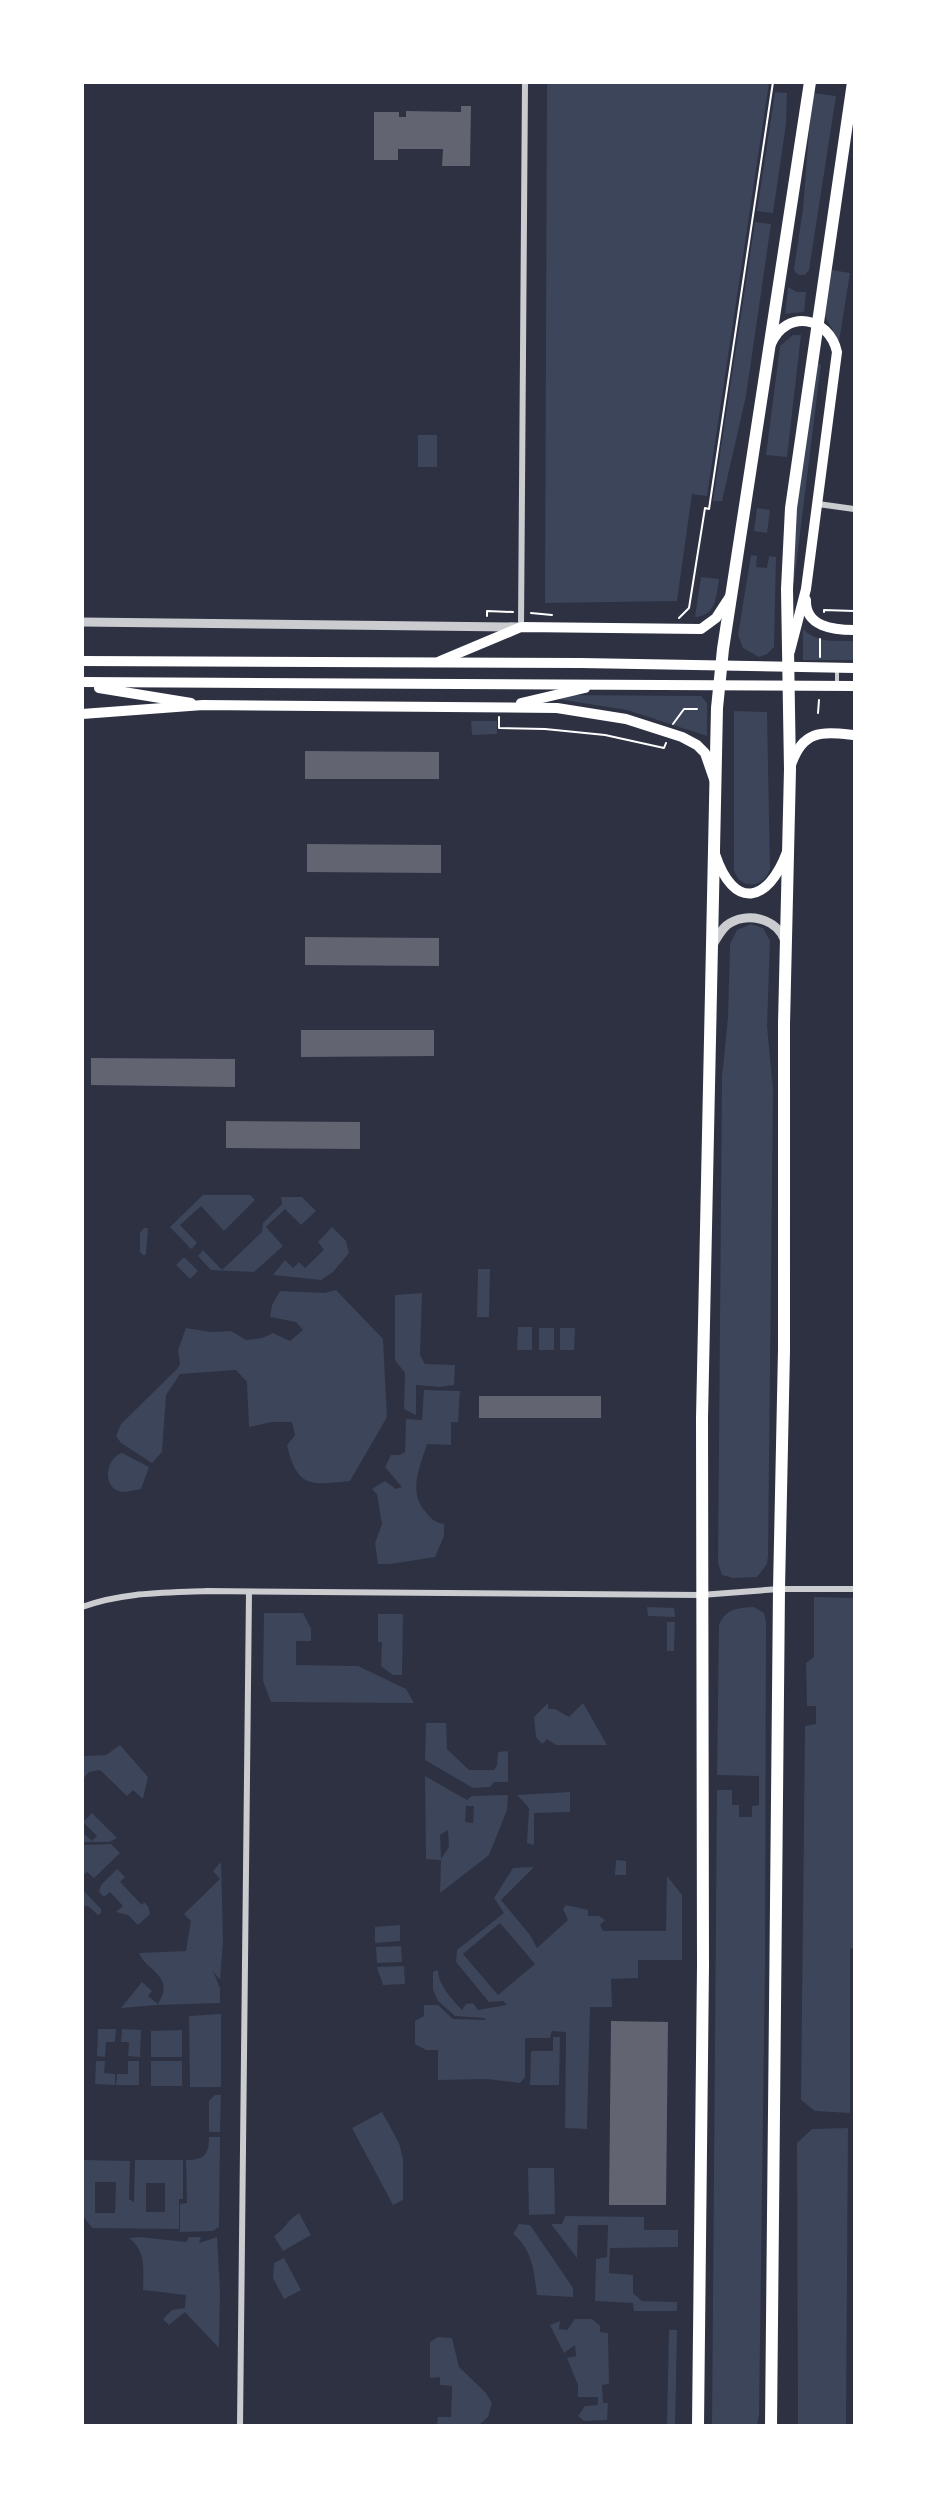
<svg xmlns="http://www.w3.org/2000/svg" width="937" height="2508" font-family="'Golos Text',sans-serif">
	<rect width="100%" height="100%" fill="#2d3142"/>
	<g fill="#3c4559" fill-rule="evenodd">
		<polygon points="547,83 769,83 707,496 692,494 677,601 545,603"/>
		<polygon points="775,92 787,93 786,124 773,213 757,211"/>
		<polygon points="812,93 836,96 809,270 805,275 799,275 795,272 794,269 803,209"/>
		<polygon points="755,222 771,224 746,396 722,501 713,501"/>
		<polygon points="832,270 850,273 839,342 825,316"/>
		<polygon points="788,287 797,292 806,292 804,312 785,314"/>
		<polygon points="793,335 801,335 787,457 766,455 780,346"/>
		<polygon points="816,363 821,364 794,582 791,582 795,518"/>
		<rect x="418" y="435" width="19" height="32"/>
		<polygon points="757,508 770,510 767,533 754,531"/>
		<polygon points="751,555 757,556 756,567 767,568 769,556 776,557 774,647 767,654 759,657 743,648 738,635"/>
		<path d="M701,577L719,579C716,596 717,616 695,617Z"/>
		<path d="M803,629C817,643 836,641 854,641V660H803Z"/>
		<polygon points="563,695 701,696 707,703 707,736 627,710 557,699"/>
		<path d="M734,711L767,712L770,869C764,888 740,891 734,870Z"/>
		<polygon points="471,721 497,721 497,734 472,735"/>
		<polygon points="751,924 763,928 770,941 767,1026 773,1090 768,1556 767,1564 757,1577 733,1578 722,1575 718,1563 722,1077 728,1017 730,944 737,930"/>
		<polygon points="203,1195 250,1195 255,1200 224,1231 201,1206 180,1225 197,1243 191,1249 170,1227"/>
		<polygon points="281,1197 302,1197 316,1211 301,1225 285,1209 266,1227 283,1246 254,1272 211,1270 198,1256 203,1250 222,1270 262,1232 263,1223 282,1204"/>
		<polygon points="332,1227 346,1241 349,1253 333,1272 321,1280 273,1275 285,1260 293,1268 299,1262 305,1268 324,1250 318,1242"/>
		<polygon points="144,1228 148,1228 146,1254 144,1256 140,1252 140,1233"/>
		<polygon points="184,1257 198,1271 190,1279 176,1265"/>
		<polygon points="478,1269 490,1269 489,1317 477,1317"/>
		<path d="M336,1290L383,1339L387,1417L350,1481C312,1485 297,1489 287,1445L295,1435L292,1422H272L249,1427L247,1382L236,1370L180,1374L166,1395L162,1452L152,1463L121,1443L116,1436L121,1424L177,1369L180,1364L178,1350L186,1328L211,1332L231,1331L246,1340L262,1338L273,1333L290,1341L303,1330L296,1322L270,1317L272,1305L280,1291L325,1293Z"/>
		<polygon points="422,1293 420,1355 425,1364 455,1365 454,1385 440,1387 416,1385 416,1415 404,1409 405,1373 395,1360 395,1295"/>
		<polygon points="518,1327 532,1327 532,1350 517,1350"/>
		<rect x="539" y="1328" width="15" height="22"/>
		<polygon points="560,1328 575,1328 574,1350 560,1350"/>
		<path d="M424,1390L460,1391L458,1422H451V1445L427,1444C420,1466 408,1492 425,1511C431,1519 434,1522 444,1524V1536L435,1557L391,1564H378L375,1543L382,1524L377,1494L372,1489L385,1481L396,1489L402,1487L385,1467L391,1455H400L405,1452L406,1419L422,1420Z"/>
		<path d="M122,1453L149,1467L141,1489C134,1490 122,1494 116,1490C102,1481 108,1457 122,1453Z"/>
		<polygon points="814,1597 854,1598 854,1948 850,1949 850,2113 815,2111 801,2100 805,1726 816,1724 816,1706 807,1706 806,1663 814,1657"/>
		<polygon points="647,1607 674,1608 675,1617 648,1616"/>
		<path d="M754,1607L764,1613L766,1622L765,1965L759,2415L757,2425H712L717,1790H732V1805H739V1817H752V1806L759,1805V1776L717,1775L719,1625C726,1608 738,1608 754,1607Z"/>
		<polygon points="264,1613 303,1613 311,1629 311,1641 296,1641 296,1665 358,1666 406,1689 414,1703 271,1702 263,1681"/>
		<polygon points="378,1614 403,1614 402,1675 393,1675 381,1666 382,1642 378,1642"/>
		<polygon points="667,1622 675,1622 674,1651 667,1651"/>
		<polygon points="548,1703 548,1709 555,1709 569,1717 583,1703 607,1745 556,1745 547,1739 542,1744 536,1737 534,1717"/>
		<polygon points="426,1723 446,1723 447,1749 469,1770 494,1770 497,1765 498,1752 508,1751 508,1782 494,1782 490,1787 473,1788 425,1760"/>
		<polygon points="120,1745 148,1777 143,1799 133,1790 127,1796 100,1770 89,1772 83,1779 83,1756 106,1755"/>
		<path d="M425,1776L467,1800L472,1796L508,1795L507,1810L489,1855L440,1893L441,1860L426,1859ZM466,1806H474L473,1823L465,1822ZM448,1830L449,1847L441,1859L440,1835Z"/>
		<polygon points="570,1792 570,1812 534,1813 534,1845 527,1843 529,1808 517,1795"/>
		<polygon points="92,1813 117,1838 109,1842 83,1842 83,1833 92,1841 97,1836 83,1822"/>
		<polygon points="111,1844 120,1853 94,1878 87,1872 83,1875 83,1845"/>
		<polygon points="616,1860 626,1861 626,1875 615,1875"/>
		<path d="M221,1862L223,1941L220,1980L213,1971L220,1988V2003L157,2005L121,2008L142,1982L152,1991L148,1996L158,2004C176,1976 147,1972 139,1953L186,1951L191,1921L184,1914L220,1879L213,1871Z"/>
		<path d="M534,1867L501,1900L530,1935L537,1948L568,1920L563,1909L566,1905L588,1910V1916H599L605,1920L600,1925L603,1931H666L667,1876L682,1895V1960H638V1978L611,1979L612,2007H590L587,2129L565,2128L566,2032L552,2031L550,2038H525V2077L520,2083L487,2079L438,2080V2050H426L415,2044V2021L424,2016V2005H438L453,2019L486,2020L484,2018L455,2016L438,2001L433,1990V1972L438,1970C438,1985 453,2000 462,2010L466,2004L473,2003L478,2010L507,2005L503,2001L489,2002L456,1962L457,1950L504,1913L494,1898L513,1868ZM500,1923L535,1964L498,1995L463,1954Z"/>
		<polygon points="117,1869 125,1877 120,1882 142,1905 144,1902 148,1906 150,1914 138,1925 128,1915 116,1912 123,1906 110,1892 104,1897 99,1892 101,1885"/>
		<polygon points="83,1890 101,1909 101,1913 98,1915 88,1906 83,1907"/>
		<polygon points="400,1925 400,1941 375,1943 375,1927"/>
		<polygon points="401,1946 402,1962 377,1963 376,1947"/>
		<polygon points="404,1966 405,1984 383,1985 377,1967"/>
		<polygon points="221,2014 221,2087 190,2087 189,2016"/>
		<polygon points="98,2029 116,2029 115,2042 106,2042 105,2057 97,2056"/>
		<polygon points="122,2029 141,2030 140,2057 128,2056 129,2042 121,2042"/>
		<polygon points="182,2030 182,2057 151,2057 151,2031"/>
		<polygon points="553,2037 560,2037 559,2085 530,2085 531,2051 553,2051"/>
		<polygon points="96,2061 105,2061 104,2073 115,2074 115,2085 95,2084"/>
		<polygon points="128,2061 139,2061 139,2085 116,2085 117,2074 128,2074"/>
		<rect x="151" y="2061" width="31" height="25"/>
		<polygon points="215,2095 221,2095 220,2132 209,2132 209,2101"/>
		<polygon points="382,2112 399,2143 403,2159 403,2200 393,2205 352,2128"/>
		<polygon points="848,2128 846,2425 798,2425 797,2143 812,2129"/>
		<path d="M209,2137H220L219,2227L213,2231L180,2232V2204L187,2203L186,2160C204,2160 209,2155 209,2137Z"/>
		<path d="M84,2160L130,2161L129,2199L134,2202L135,2160H183V2199H179V2229L92,2228L84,2217ZM95,2182H116L115,2213H95ZM146,2183H165V2212H146Z"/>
		<polygon points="528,2168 554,2168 555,2214 529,2215"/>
		<path d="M299,2213L311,2235L283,2251L274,2236C285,2229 288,2219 299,2213Z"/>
		<polygon points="565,2216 644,2217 644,2230 678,2230 678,2247 610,2248 609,2273 633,2275 633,2293 642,2301 677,2302 677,2311 634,2311 633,2303 595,2301 596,2259 607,2257 608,2225 578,2225 577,2258 551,2224 562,2224"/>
		<path d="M519,2224L530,2225L573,2288V2297L537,2295C534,2272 533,2250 513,2234Z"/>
		<path d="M140,2237L186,2242L189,2237H201L199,2243L217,2237L220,2289L219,2348L185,2312L169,2325L163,2319L172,2310L185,2308L186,2295L143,2290C143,2269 147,2252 129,2238Z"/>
		<polygon points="284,2258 301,2290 284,2299 273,2278 274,2263"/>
		<polygon points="575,2319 592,2319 600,2326 600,2332 608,2333 609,2384 602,2385 603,2403 608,2403 607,2420 584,2421 578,2416 585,2406 598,2405 598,2397 578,2397 578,2385 567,2358 576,2356 575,2345 564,2353 550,2325 560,2321 559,2329 567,2330"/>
		<polygon points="669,2330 677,2330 675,2425 667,2425"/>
		<polygon points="438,2337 452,2338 459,2367 486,2393 492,2403 488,2417 479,2425 437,2425 438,2417 451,2417 452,2386 440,2385 440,2377 430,2378 430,2342"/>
	</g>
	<g fill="#626471">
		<polygon points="461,106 471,106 470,166 442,166 443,149 398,149 398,160 374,160 374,112 399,112 399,117 406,117 406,111 461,112"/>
		<polygon points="305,751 439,752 439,779 305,779"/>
		<polygon points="307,844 441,845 441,873 307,872"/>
		<polygon points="305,937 439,938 439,966 305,965"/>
		<polygon points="301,1030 434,1030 434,1056 301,1057"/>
		<polygon points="91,1058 235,1059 235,1087 91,1085"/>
		<polygon points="226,1121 360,1122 360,1149 226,1148"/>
		<rect x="479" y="1396" width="122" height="22"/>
		<polygon points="611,2021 668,2022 666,2205 609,2205"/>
	</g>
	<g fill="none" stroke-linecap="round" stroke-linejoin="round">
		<g stroke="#fff" stroke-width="2">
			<polyline points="824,612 824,610 854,611"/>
			<polyline points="531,613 552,615"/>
			<polyline points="487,616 487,611 513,612"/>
			<polyline points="679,618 689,608 705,508 709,509 773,82"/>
			<polyline points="820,657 820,639"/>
			<polyline points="818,713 819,700"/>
			<polyline points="499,717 499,728 545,729 605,735 664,748 666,743"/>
			<polyline points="673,724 684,709 697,709"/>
		</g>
		<polyline stroke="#caccd0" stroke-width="4" points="837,685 837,668"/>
		<g stroke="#caccd0" stroke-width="6">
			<polyline points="818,504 854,509"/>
			<polyline points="521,627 525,82"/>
			<path d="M82,1607C122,1592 165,1593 207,1591L701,1595L779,1589H854"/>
			<polyline points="240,2426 249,1592"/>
		</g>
		<g stroke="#caccd0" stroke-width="9">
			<polyline points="82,622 519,627"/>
			<path d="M713,945C717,938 720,931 727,925C746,911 777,918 785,941"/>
		</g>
		<g stroke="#fff" stroke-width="10">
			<path d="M771,344C786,309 829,316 837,352L806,589L790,651"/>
			<path d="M806,600C805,627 834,630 854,630"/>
			<polyline points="82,661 581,663 854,668"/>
			<polyline points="440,661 521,627 701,629 716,618 729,598"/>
			<polyline points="82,682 854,686"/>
			<polyline points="99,688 191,703"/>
			<polyline points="521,703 585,688"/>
			<polyline points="82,714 203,705 557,708 626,719 682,737 697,745 705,753 714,779"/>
			<path d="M791,765C803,729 822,732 854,735"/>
			<path d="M715,854C734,911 768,903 787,852"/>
		</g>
		<g stroke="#fff" stroke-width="12">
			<polyline points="698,2426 703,1966 702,1418 717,708 723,649 810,82"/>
			<polyline points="771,2426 779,1589 784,1350 784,1024 790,769 787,589 791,508 853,82"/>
		</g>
	</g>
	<rect width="937" height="2508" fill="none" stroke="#ffffff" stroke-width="168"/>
</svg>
